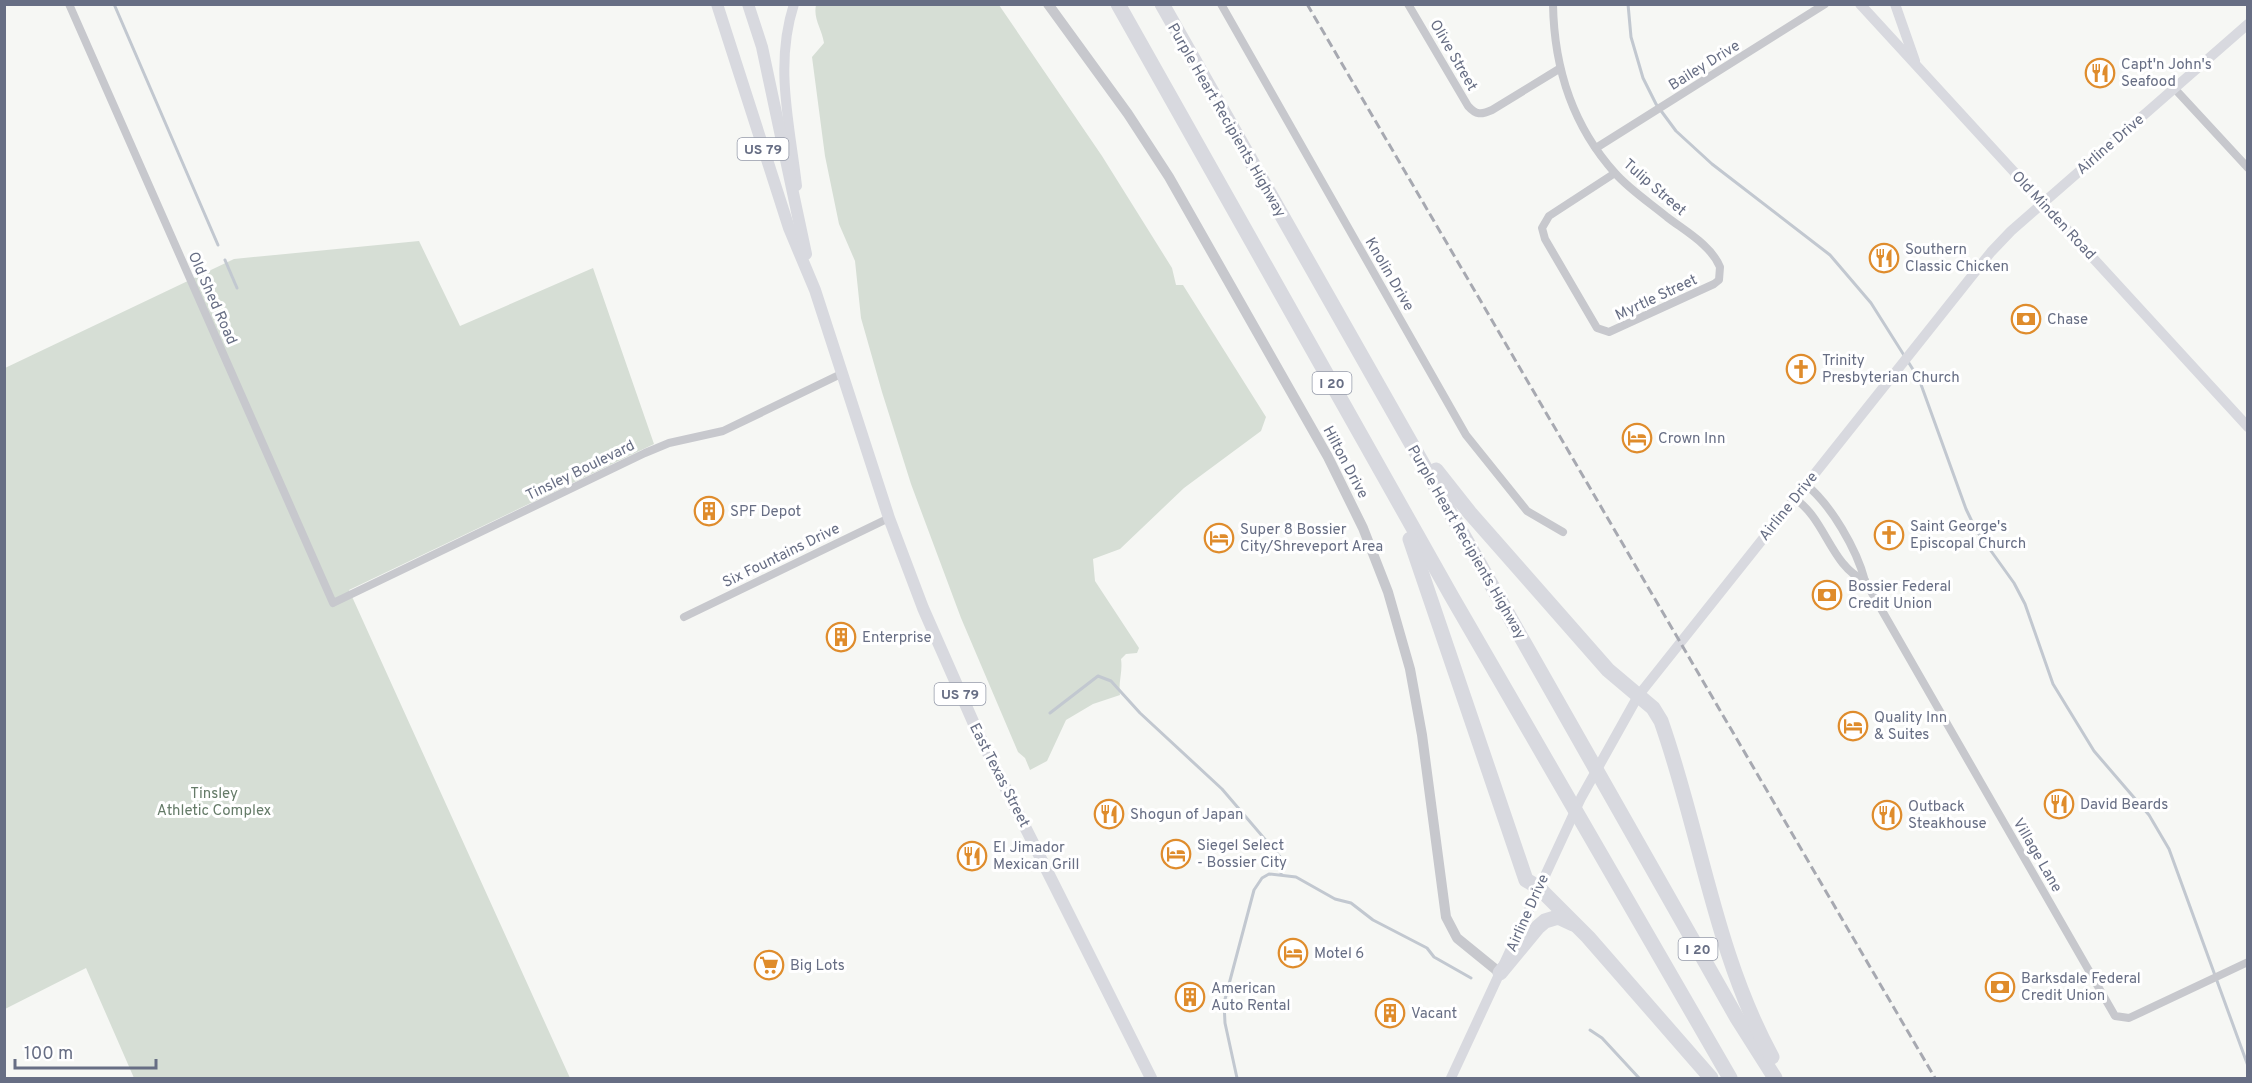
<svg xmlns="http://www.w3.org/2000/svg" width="2252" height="1083" font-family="Overpass,sans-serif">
	<rect width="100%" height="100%" fill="#f6f7f4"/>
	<g fill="#d6ded5">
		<path d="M816,5H999L1102,156L1172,268L1176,285H1183L1266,417L1261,431L1184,488L1120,549L1093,559L1095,581L1139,648L1137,653L1126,654L1121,659C1123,672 1118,682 1120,695L1093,704L1066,720L1047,761L1030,770L1025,758L1018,752L961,618L911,484L882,392L861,318L855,261L839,224L825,156L812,57L824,43C822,29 813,19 816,5Z"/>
		<polygon points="419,241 460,326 593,268 654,444 349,590 570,1078 134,1078 86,968 5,1009 5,368 234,259"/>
	</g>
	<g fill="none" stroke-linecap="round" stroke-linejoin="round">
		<g stroke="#c2c8d0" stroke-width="3">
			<polyline points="114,4 218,245"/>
			<polyline points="1628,4 1631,37 1643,78 1656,104 1676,131 1712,164 1830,255 1871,303 1919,379 1966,509 1976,530 2014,583 2025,604 2053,684 2094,751 2149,815 2169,849 2248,1066"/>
			<polyline points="225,260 237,288"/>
			<polyline points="1050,713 1098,676 1111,681 1140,713 1222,789 1281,858 1281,874"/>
			<polyline points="1590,1030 1602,1038 1639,1078"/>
			<polyline points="1237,1078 1225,1023 1224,1003 1254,890 1262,878 1269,874 1296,877 1335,899 1351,903 1373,920 1427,948 1434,957 1471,978"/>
		</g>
		<g stroke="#c7c8cd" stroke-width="8">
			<polyline points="69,4 333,603 645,453 669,443 723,431 843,373"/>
			<polyline points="1221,4 1466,435 1527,511 1563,532"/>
			<path d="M1408,4L1468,106C1476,115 1481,115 1492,110L1559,69"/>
			<path d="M1553,4C1554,67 1572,125 1615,173C1629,189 1650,203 1667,217C1685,231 1711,245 1720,267L1719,280L1714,284L1609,332L1597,328L1545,239L1542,228L1549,216L1615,173"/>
			<polyline points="2174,88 2248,168"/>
			<polyline points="1596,148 1825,4"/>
			<path d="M1805,484C1831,504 1857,550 1865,581L2115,1016L2129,1018L2248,962"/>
			<path d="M1794,498C1826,519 1830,565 1865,581"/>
			<polyline points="684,617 889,518"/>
		</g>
		<polyline stroke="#c7c8cd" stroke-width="10" points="1048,4 1128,114 1169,177 1328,457 1363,528 1388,592 1410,669 1422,735 1446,917 1457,938 1500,973"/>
		<g stroke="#d8d9df" stroke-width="10">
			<path d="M794,4C774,66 790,124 797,186"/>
			<polyline points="1860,4 2248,427"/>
			<polyline points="1895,4 1915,61"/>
			<polyline points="1451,1078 1581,798 1638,696 1991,252 2011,231 2248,24"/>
		</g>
		<g stroke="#d8d9df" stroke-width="12">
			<polyline points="717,4 789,228 815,290 889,518 923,608 978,733 1151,1078"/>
			<polyline points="748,4 762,47 806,254"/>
		</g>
		<g stroke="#d8d9df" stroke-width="15">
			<polyline points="1118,4 1452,597 1730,1078"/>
			<polyline points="1162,4 1737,1018 1775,1078"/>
			<path d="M1436,470L1470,513L1608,670L1653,708L1661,721C1700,831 1715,953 1772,1057"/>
			<polyline points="1410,539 1526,880 1538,887 1588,937 1711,1078"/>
			<polyline points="1500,973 1538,927 1545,921 1558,917 1573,924"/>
		</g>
		<polyline stroke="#a7a9b1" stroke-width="3" stroke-dasharray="9 4.5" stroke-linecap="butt" points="1307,4 1935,1078"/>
	</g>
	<defs>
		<g id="restaurant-ring" transform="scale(1.5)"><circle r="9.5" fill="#fff" stroke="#df8c2c" stroke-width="1.5"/><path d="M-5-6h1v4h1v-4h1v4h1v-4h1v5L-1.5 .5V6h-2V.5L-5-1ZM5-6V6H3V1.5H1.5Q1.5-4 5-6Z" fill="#df8c2c"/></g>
		<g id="bank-ring" transform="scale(1.5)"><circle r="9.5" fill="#fff" stroke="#df8c2c" stroke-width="1.5"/><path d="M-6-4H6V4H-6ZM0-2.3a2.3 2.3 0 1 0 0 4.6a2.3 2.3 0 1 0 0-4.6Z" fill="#df8c2c"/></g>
		<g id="church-ring" transform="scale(1.5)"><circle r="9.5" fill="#fff" stroke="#df8c2c" stroke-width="1.5"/><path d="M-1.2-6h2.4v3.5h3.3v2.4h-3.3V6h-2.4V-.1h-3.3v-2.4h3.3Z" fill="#df8c2c"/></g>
		<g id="hotel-ring" transform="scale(1.5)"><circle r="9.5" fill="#fff" stroke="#df8c2c" stroke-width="1.5"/><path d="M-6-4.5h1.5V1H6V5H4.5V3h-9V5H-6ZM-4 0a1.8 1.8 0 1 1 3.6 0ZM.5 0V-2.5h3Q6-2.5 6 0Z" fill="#df8c2c"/></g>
		<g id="building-ring" transform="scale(1.5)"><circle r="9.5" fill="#fff" stroke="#df8c2c" stroke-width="1.5"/><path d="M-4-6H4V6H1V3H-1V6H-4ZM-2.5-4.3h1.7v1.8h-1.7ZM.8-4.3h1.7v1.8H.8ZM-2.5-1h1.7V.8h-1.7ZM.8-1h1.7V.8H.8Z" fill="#df8c2c"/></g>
		<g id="supermarket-ring" transform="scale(1.5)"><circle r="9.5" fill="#fff" stroke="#df8c2c" stroke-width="1.5"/><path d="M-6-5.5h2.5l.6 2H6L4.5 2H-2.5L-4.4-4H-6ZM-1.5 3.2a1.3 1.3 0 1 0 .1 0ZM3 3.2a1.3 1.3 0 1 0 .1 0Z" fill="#df8c2c"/></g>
	</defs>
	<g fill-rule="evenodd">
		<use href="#restaurant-ring" x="2100" y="73"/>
		<use href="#restaurant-ring" x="1884" y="258"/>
		<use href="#bank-ring" x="2026" y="319"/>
		<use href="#church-ring" x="1801" y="369"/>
		<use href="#hotel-ring" x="1637" y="438"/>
		<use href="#building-ring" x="709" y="511"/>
		<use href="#church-ring" x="1889" y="535"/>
		<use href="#hotel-ring" x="1219" y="538"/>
		<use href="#bank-ring" x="1827" y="595"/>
		<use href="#building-ring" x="841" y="637"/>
		<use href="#hotel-ring" x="1853" y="726"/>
		<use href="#restaurant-ring" x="2059" y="804"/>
		<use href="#restaurant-ring" x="1109" y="814"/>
		<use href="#restaurant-ring" x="1887" y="815"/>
		<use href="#hotel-ring" x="1176" y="854"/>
		<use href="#restaurant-ring" x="972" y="856"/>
		<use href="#hotel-ring" x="1293" y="953"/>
		<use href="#supermarket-ring" x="769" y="965"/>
		<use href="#bank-ring" x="2000" y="987"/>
		<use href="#building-ring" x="1190" y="997"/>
		<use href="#building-ring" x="1390" y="1013"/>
	</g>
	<g text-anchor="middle" stroke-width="6" stroke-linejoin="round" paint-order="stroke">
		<g fill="#fff" stroke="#959aa9" stroke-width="1.5">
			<rect x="737.5" y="138" width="51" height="22" rx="4.5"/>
			<rect x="1312.5" y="372" width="39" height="22" rx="4.5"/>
			<rect x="934.5" y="683" width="51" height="22" rx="4.5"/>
			<rect x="1678.5" y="938" width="39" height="22" rx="4.5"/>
		</g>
		<g font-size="14" font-weight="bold" fill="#676e84">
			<text x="763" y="154">US 79</text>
			<text x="1332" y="388">I 20</text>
			<text x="960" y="699">US 79</text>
			<text x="1698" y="954">I 20</text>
		</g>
		<g font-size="15" fill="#676e84" stroke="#fff">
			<text transform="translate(1454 55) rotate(60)" y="5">Olive Street</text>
			<text transform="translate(1704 65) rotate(-32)" y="5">Bailey Drive</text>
			<text transform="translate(1227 120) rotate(60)" y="5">Purple Heart Recipients Highway</text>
			<text transform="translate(2110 144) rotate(-41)" y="5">Airline Drive</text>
			<text transform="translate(1655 187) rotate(41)" y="5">Tulip Street</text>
			<text transform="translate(2054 215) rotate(47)" y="5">Old Minden Road</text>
			<text transform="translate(1390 274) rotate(60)" y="5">Knolin Drive</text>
			<text transform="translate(1656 297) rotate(-25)" y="5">Myrtle Street</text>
			<text transform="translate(213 298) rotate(66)" y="5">Old Shed Road</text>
			<text transform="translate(1346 462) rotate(62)" y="5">Hilton Drive</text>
			<text transform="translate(580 470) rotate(-26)" y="5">Tinsley Boulevard</text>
			<text transform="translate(1788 506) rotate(-51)" y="5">Airline Drive</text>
			<text transform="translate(1467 542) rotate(60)" y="5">Purple Heart Recipients Highway</text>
			<text transform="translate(781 555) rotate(-26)" y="5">Six Fountains Drive</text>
			<text transform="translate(1000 775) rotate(63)" y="5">East Texas Street</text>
			<text transform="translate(2038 855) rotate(60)" y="5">Village Lane</text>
			<text transform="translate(1527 913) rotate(-66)" y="5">Airline Drive</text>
		</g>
		<g font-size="15" fill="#676e84" stroke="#fff" text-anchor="start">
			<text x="2121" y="69">Capt'n John's<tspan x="2121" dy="17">Seafood</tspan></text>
			<text x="1905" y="254">Southern<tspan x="1905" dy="17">Classic Chicken</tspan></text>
			<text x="2047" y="324">Chase</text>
			<text x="1822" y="365">Trinity<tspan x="1822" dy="17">Presbyterian Church</tspan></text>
			<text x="1658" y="443">Crown Inn</text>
			<text x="730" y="516">SPF Depot</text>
			<text x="1910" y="531">Saint George's<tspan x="1910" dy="17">Episcopal Church</tspan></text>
			<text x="1240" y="534">Super 8 Bossier<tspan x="1240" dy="17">City/Shreveport Area</tspan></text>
			<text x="1848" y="591">Bossier Federal<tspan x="1848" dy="17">Credit Union</tspan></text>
			<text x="862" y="642">Enterprise</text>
			<text x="1874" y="722">Quality Inn<tspan x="1874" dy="17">&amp; Suites</tspan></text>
			<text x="2080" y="809">David Beards</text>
			<text x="1908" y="811">Outback<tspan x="1908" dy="17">Steakhouse</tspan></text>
			<text x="1130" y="819">Shogun of Japan</text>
			<text x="1197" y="850">Siegel Select<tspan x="1197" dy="17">- Bossier City</tspan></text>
			<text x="993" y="852">El Jimador<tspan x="993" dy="17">Mexican Grill</tspan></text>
			<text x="1314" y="958">Motel 6</text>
			<text x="790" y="970">Big Lots</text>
			<text x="2021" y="983">Barksdale Federal<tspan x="2021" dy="17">Credit Union</tspan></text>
			<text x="1211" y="993">American<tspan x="1211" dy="17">Auto Rental</tspan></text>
			<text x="1411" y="1018">Vacant</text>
		</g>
		<g font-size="15" fill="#657b68" stroke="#fff">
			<text x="214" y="798">Tinsley<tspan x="214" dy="17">Athletic Complex</tspan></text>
		</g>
	</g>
	<rect width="2252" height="1083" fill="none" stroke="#676e84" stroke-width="12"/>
	<path d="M15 1059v9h141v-9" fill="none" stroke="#676e84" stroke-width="3"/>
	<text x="24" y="1059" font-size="18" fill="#676e84" stroke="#ffffff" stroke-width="4.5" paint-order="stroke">100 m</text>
</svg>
